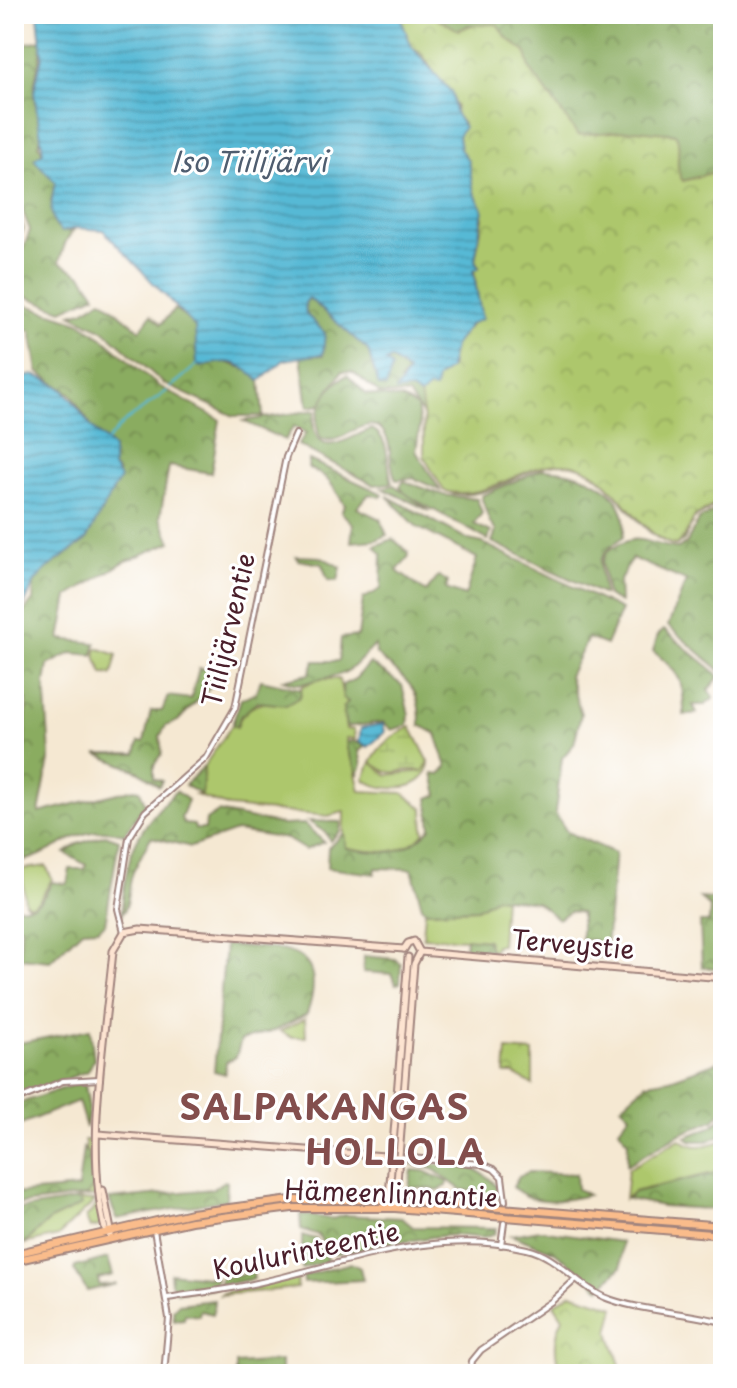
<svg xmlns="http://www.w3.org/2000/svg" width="737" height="1388" font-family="'Playpen Sans',sans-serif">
	<defs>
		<pattern id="forest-crowns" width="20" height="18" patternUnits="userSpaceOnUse" patternTransform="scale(2)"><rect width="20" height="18" fill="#8aac60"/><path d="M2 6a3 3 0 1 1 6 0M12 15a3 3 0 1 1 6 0" fill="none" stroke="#738b4f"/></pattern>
		<pattern id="wetland-marsh" width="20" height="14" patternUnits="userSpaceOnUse" patternTransform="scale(2)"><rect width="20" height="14" fill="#adc76c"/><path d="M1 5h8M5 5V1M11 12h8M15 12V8" fill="none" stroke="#96aa5e"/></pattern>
		<pattern id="park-crowns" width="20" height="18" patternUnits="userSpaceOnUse" patternTransform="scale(2)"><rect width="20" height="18" fill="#adc76c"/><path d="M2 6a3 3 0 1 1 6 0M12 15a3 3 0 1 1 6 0" fill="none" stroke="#96aa5e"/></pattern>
		<pattern id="water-rules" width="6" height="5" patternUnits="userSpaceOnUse" patternTransform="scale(2)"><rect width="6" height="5" fill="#56b9d5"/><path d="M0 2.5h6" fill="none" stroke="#4996ad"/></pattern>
	</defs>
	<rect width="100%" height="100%" fill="#fff"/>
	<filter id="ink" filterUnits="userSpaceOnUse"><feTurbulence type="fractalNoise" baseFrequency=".0125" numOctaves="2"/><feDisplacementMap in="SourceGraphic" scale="16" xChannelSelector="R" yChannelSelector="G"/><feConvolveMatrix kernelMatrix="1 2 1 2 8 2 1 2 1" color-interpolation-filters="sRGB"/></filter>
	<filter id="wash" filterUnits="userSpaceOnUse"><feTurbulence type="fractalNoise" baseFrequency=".006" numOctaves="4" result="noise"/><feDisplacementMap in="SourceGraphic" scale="32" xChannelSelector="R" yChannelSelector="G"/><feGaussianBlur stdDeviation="1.8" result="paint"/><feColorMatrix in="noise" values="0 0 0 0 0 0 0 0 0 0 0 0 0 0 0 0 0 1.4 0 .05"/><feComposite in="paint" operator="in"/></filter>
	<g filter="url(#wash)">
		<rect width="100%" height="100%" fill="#f5e8d2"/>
		<g fill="#adc76c" stroke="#7c734c" stroke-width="2">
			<path d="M320,679H339L343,698L348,702L343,709L346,729L354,730L355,739L346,738L348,754L359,770L356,773L360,791L403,793L423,808L424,834C401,858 374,853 343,847L344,812L328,816L229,807L196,795L202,794L204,766L232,725L237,726C245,698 276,702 300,697L302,686Z"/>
			<path d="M371,762L387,775L423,771L429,762C429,792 381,794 364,779Z"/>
			<polygon points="46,866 52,879 39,901 31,906 25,903 22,869"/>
			<polygon points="496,897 504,897 501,945 495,945 494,950 490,950 487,940 423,937 425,911 477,909"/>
			<path d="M680,1139C696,1151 706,1145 723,1141V1171L634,1192L625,1199L628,1169Z"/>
			<polygon points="84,1140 91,1140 96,1196 76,1198 87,1196 93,1187"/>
			<polygon points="78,1200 95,1201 58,1236 24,1244 50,1220 81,1205"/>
			<polygon points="100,1201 100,1226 90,1228 86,1218"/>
			<polygon points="298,1276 297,1288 220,1295 222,1293"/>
		</g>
		<g fill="url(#forest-crowns)" stroke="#6a6646" stroke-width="2">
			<polygon points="399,14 723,14 723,269 464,127 446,88 412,47"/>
			<path d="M41,40C42,59 34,74 34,93C35,110 45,128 39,145L56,182L51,201L68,232L75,228L66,241L59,262L83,276L96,295L62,310L25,296C11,269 22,255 30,230L14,189V159L18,156L14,155V46Z"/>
			<polygon points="14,203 24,229 14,251"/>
			<path d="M309,298L368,350L374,372L391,359L408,372L400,381L723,476V502L694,518L684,541L676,545C640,541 617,480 581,467C533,450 499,504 451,493C424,471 422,448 424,416L408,395L380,394L353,372L342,371L320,405L308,407L301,356L323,355C326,336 316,326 306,314L305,303Z"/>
			<polygon points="102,299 140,330 151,315 161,324 175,309 196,327 210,364 217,359 249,370 260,381 263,416 234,416 164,384 105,331 71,314 83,311"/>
			<path d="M14,301L79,322L102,337L157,385L220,420L211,473L169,466L160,517L171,542L124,562L68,597L60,639L96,643L93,655L71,653L48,665L45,683L50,755L39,813L134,789L140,790L145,804L124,834C76,821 59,855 18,862L27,699L14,697V625L33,600L34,583L46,569L86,540L118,473L113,467V448L92,428L71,394L38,372L31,330L14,333Z"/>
			<path d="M347,375L366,394L402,399L417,407L420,426L416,451L440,490L413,478L396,480C387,462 395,441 379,427C358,418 342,447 321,439C309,417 327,386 347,375Z"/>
			<path d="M316,410C313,418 312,427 316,435C325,458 358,432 372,429C391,439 386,464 392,483L374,485L298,445L306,433L294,426L285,440L243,421Z"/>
			<path d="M309,460L383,494L381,497L369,494L357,508L380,519L387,535L376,540L351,542L353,524L341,512L345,505C331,485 333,479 308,468Z"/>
			<path d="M542,469C581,470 633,489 623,537C593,560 600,561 604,595L492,542L496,531L490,523L481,496Z"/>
			<polygon points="404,481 443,495 477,499 482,513 474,524 491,532 488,540 405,494 400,486"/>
			<polygon points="394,485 430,511 382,488"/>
			<path d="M387,496L469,540L483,543L621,610L606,645L588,638L569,676L581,714L574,744L562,758L555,813L567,832L615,853L605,957H580L581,950H596L595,940H581V913L570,911L558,919L537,902L496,897L477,909L427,911L422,907L412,869L376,868L375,874L327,868L328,848L344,833L346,848C385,854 402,857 431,828L428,798L438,795L433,774L440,775L447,767L436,734L420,725C421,683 403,679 376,654L375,645C352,667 355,673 321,679C302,683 304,687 283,680L309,674L314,661H339L341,638L358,636L363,599L381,589L382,554L375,546L393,539L408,552L409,556L397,571L426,592L439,576L448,582L446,589L465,596L477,558L417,527Z"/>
			<path d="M723,507V673L668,626L686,581L632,558L619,582L620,603L607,596L602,563L606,553C640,527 645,546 678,548L686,544L699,519Z"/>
			<polygon points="296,556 321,557 341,567 338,581 328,580 322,564 298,560"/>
			<path d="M664,630L720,676L708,690L714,698L705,705H693L697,713L684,715C684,680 680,673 653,651L658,635Z"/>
			<polygon points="370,663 402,685 409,715 408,725 392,730 383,722 346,727 343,708 348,702 343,698 342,685 355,679"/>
			<polygon points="199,668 225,672 178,721 166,726 160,736 162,754 154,765 154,778 162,781 159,786 140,772 97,754 136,754 139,742 144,742 151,711 162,711 168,696 191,699"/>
			<polygon points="261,680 301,689 300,697 286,705 257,702 240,717 237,727 232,725 241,699 256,692"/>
			<path d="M353,741L366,746L359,751L362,765L358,775C357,767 346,754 346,742Z"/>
			<polygon points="204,766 202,795 185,785"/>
			<path d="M176,791L188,800L181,818L184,824L194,825L195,829H205L206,820L218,812L283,825L304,824L324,842L305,850L287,839L236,831L191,847L151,837C145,848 138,862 133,872C127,887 131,904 121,916C127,856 131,834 176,791Z"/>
			<polygon points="308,821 341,822 340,831 330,841 326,833"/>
			<path d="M105,835L119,840L105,924L98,929L82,930L50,961L20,958L21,926L14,925V907C37,909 42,902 52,882L67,884L70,869H84L86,865L65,853L78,844Z"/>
			<polygon points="700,898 723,900 723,969 702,967 700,922 709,922 710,907"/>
			<polygon points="466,938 487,940 490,950 465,948"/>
			<path d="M225,945C275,950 332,941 307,1014L276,1030L241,1040L236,1057L226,1062L225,1074L214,1071Z"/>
			<polygon points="364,956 395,959 401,964 400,983 396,984 391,974 363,972"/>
			<polygon points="90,1029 94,1059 88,1071 14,1098 14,1044"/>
			<polygon points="723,1060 723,1110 714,1120 678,1135 627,1165 628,1142 619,1129 630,1115 621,1106 647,1083 670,1079"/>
			<polygon points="79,1083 85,1084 89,1109 86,1128 78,1101 14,1127 14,1105"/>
			<polygon points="723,1117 723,1134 708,1141 692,1141 686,1137 711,1127"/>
			<polygon points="83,1148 89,1155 93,1187 87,1196 14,1205 14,1194 78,1188"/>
			<path d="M409,1164C446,1166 486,1158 502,1197L460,1189L433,1169Z"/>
			<polygon points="412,1170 424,1171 448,1182 447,1186 438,1190 409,1187"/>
			<polygon points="723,1171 723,1210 662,1206 627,1199 634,1192"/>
			<path d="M528,1172L576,1174L577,1189L588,1195C564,1201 533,1206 513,1187L519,1177Z"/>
			<polygon points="224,1181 227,1182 226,1200 117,1219 109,1199 212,1189"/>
			<polygon points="78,1200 82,1205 50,1220 24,1244 14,1246 14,1210"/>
			<polygon points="300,1214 332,1219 344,1215 402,1218 413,1227 496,1228 494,1234 484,1238 453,1235 432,1237 334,1254 327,1250 318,1235 301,1229"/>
			<polygon points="540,1230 622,1242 621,1267 600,1288 555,1252 511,1235"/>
			<polygon points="302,1235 316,1239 328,1261 302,1269"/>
			<polygon points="108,1258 113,1275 98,1279 99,1285 116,1284 87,1291 74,1270 75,1267"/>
			<polygon points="251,1260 254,1279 220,1285 220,1278 249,1273"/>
			<polygon points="351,1263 360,1268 363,1280 304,1283 303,1276"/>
			<polygon points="170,1273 216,1278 215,1288 177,1292 171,1283"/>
			<polygon points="214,1300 213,1314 200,1311 199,1316 185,1314 184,1319 174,1320 173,1310 178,1304"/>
			<polygon points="281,1361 281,1374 236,1374 236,1364"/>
		</g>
		<path fill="url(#wetland-marsh)" stroke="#7c734c" stroke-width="2" d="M411,727L429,762L423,771C394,766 398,782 371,762C380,744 393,735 411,727Z"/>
		<g fill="url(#park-crowns)" stroke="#7c734c" stroke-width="2">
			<path d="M398,14H430L458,30L472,25L497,24L507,38L526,52L530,69L578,135L636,130L676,134C683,149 672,166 683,181L714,172L723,185C711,199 709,206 714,226L723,229V500L695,516L685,536L676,545C645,543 614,475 578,466C528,453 494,504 444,491L424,457V420L420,394L450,368L454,345L471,324L477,294L474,269L479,267L475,260L483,218L459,148L458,135L463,124L455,114L456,106L420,51L411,48Z"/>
			<polygon points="97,648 117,655 112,675 103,674 95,656"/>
			<polygon points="305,1019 306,1037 291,1037 280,1031"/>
			<polygon points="507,1050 533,1052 533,1085 514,1074 505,1074"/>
			<path d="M571,1293L615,1307L609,1332L623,1374H561C554,1355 553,1337 563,1318L554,1304Z"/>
		</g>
		<g fill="url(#water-rules)" stroke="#506c80" stroke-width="2">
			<path d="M38,14H399L412,47L452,93L455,113L464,127L458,136L460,149L468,160L474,192L483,210L475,260L479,269L473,270L482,319L470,324L454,346L449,369L437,379L435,389L429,388L420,396L411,390L396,391L408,372L391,359L386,362L392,367L386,387L379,386L368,350L309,298L305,303L306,314L325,333L323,354L284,360L260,381C238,361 230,358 201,367L197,365L195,327L103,230L75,228L62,232C46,220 52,199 55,182L34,159L43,152L34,92L42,56Z"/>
			<path d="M34,375C69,387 69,397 90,425C96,434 106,440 113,448V467L120,478L86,540L46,569L34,583L18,619L14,618V387L25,377Z"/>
			<polygon points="383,724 385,732 368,747 359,741 361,728"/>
		</g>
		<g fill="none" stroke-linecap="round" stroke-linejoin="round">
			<g stroke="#56b9d5" stroke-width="2">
				<polyline points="170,388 197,365"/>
				<polyline points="107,441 122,424 167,391"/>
			</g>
		</g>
	</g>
	<g filter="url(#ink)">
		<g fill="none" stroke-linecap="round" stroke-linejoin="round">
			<g stroke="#a0847e" stroke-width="8">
				<g id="tertiary">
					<polyline points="124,932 118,909 129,838 145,812 206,758 235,708 286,457 296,434"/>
					<polyline points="14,1101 63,1081 100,1079"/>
					<polyline points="398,1157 482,1164 494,1169 502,1177 505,1201"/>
					<polyline points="154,1230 169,1318 164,1374"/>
					<polyline points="501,1245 504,1223"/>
					<path d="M167,1298C197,1293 227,1290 257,1283C346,1264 434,1227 527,1249C558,1256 575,1284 604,1297C637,1311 686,1312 723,1322"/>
					<polyline points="470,1374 472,1361 481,1350 552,1301 575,1280"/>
				</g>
			</g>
			<g stroke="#a0847e" stroke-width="9">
				<g id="secondary">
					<polyline points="404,949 408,943 414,941 420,952"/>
					<polyline points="420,952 723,978"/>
					<polyline points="98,1134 398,1157"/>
					<polyline points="103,1190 111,1230 109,1239"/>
					<polyline points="388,1208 408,957"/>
					<polyline points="395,1208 414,964 420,952"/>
					<path d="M106,1233C84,1151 105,1036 113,951L124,932L140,929L404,949"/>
				</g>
			</g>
			<g stroke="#a0847e" stroke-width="10">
				<g id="primary">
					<polyline points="14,1254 191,1213 291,1200 402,1200 723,1226"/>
					<polyline points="14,1261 191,1221 292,1208 395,1208 723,1235"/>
				</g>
			</g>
			<use href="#tertiary" stroke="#fff" stroke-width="4"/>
			<use href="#secondary" stroke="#fde4d1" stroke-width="5"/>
			<use href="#primary" stroke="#fabc8b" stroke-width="6"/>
		</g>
	</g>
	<g text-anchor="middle" stroke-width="6" stroke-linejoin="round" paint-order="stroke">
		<g font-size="26" fill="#4a1f2b" stroke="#fff">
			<text transform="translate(229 630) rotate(-77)" y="9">Tiilijärventie</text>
			<text transform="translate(573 945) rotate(5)" y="9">Terveystie</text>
			<text transform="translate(391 1194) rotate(2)" y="9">Hämeenlinnantie</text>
			<text transform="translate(306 1251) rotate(-12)" y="9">Koulurinteentie</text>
		</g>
		<g font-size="28" font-style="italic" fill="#4f5d6f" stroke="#fff">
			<text x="249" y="172">Iso Tiilijärvi</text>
		</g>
		<g font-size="34" font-weight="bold" letter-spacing="2" fill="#834e4d" stroke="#fff">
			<text x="325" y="1120">SALPAKANGAS</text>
			<text x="396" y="1165">HOLLOLA</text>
		</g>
	</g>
	<rect width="737" height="1388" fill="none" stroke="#fff" stroke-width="48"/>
</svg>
